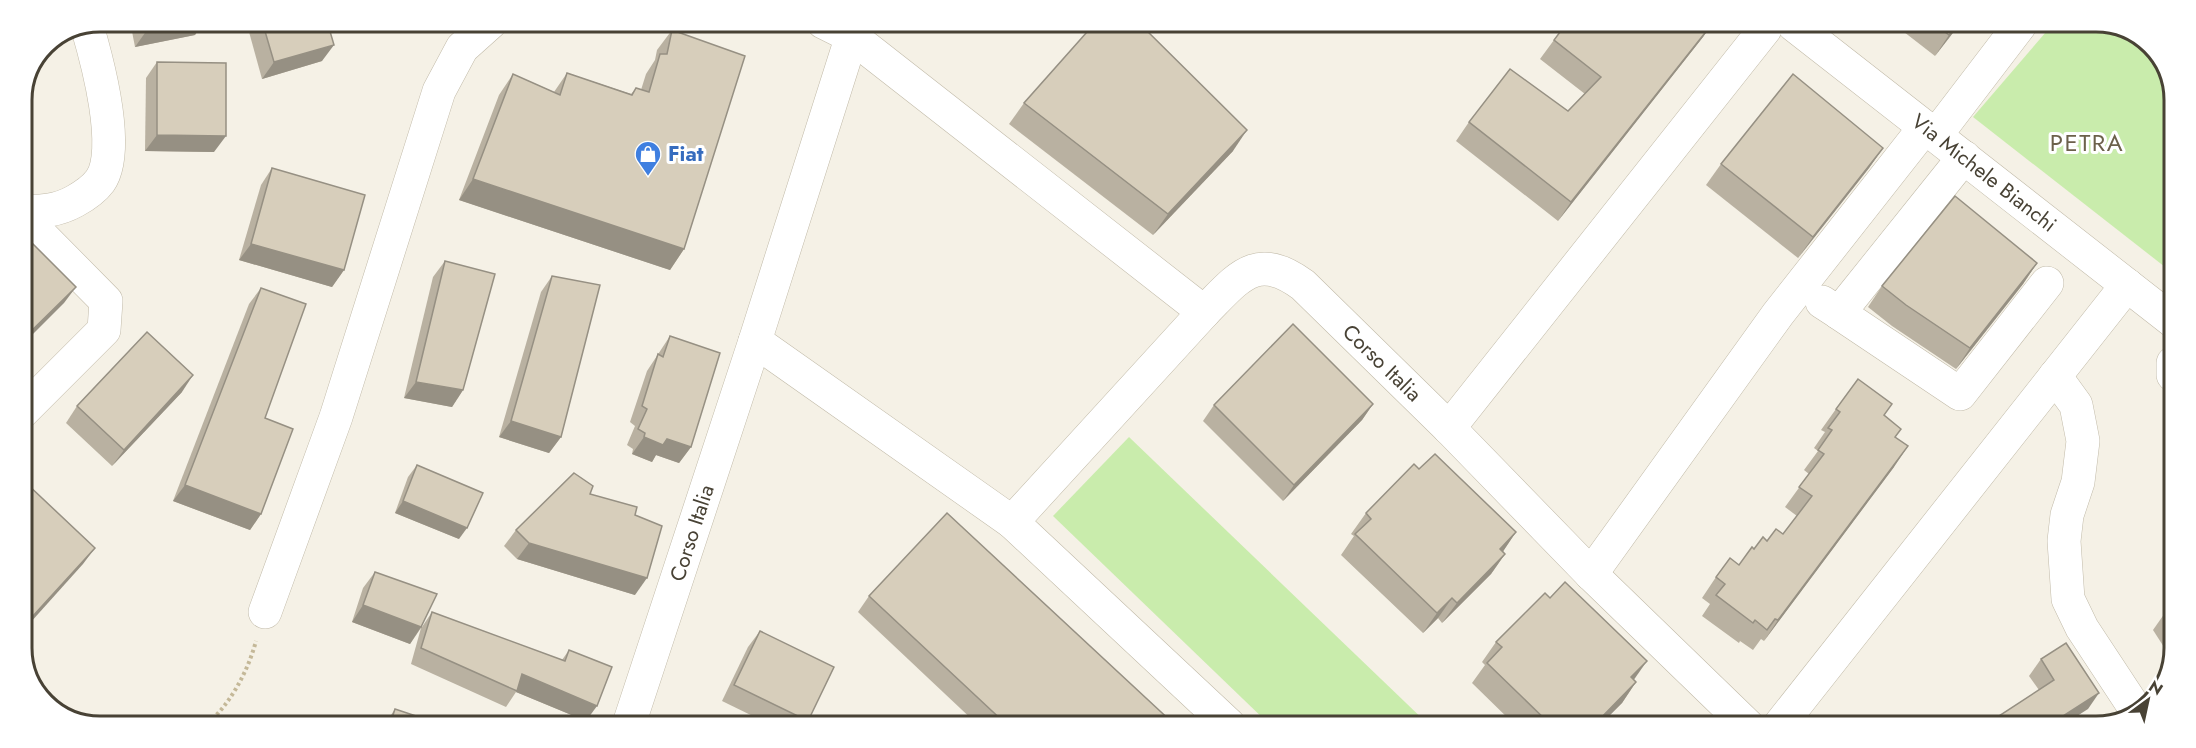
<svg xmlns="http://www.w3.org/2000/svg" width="2196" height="748" font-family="Jost,sans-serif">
	<rect width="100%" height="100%" fill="#f5f1e6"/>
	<g fill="#c9ecac">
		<polygon points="2052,25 2121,25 2158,52 2175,94 2174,274 1973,117"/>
		<polygon points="1129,437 1430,726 1270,725 1053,516"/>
	</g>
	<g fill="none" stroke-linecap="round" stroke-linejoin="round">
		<g stroke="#c1baa8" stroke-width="34">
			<g id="minor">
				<polyline points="823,22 851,36 1204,312"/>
				<polyline points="1794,25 2173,321"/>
				<polyline points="1936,135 2020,25"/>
				<path d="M21,211C41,212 57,211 75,201C84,196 94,189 100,181C122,151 97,60 87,26"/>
				<polyline points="21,215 106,301 104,330 21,413"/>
				<polyline points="1822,302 1839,313 1964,157"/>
				<polyline points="1839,313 1960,394 2047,283"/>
				<polyline points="755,341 1012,522 1229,725"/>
				<polyline points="2173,375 2173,363"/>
				<polyline points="2055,376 2076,405 2083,441 2078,482 2067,515 2064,541 2068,599 2082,628 2138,713"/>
				<polyline points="1449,428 1765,29"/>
				<path d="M1012,522L1204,312C1238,278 1256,250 1303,285L1449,428L1591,574L1748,726"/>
				<polyline points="1591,574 1778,314 1925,127"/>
				<polyline points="265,612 336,417 439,91 462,48 491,22"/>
				<polyline points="629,724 755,341 856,23"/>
				<polyline points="1779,726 2127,285"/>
			</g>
		</g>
		<path stroke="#c4b898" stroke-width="4" stroke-dasharray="3 3" stroke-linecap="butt" d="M208,723C231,703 248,671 256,641"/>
		<use href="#minor" stroke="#fff" stroke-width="33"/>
	</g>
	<g fill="#b9b1a1">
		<polygon points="130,21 204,21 195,35 135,47"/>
		<polygon points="246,21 327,21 322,61 262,79"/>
		<polygon points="1712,24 1703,37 1558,221 1456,141 1469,122 1568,111 1585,94 1540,59 1554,40"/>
		<polygon points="1895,25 1959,25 1935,56"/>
		<polygon points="672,30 684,249 670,270 459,200 499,95 513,74 554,92 567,73 631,94 636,88 641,90 646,74 655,60 657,50"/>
		<polygon points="157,62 214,152 145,151 146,78"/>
		<polygon points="1024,103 1233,151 1153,235 1009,124"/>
		<polygon points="1883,148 1869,168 1798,258 1706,185 1721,164"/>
		<polygon points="272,168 344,270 332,287 239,260 261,185"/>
		<polygon points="445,261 463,390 452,407 404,398 433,277"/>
		<polygon points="2037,263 2023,284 1956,369 1892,326 1868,307 1882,286"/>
		<polygon points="552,276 561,437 549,453 499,437 541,292"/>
		<polygon points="261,288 265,418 261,514 250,530 173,501 249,304"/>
		<polygon points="670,336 691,447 679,463 656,455 652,462 632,454 633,449 627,445 635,426 630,422 647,371"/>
		<polygon points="182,392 112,466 66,423 77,406"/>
		<polygon points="1373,404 1362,420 1283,501 1203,421 1214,405"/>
		<polygon points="1836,409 1884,416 1896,437 1894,467 1764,641 1761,639 1753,650 1740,641 1739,643 1702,616 1710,604 1702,598 1716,577 1739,565 1754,549 1767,541 1783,534 1797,516 1785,507 1809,474 1804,470 1818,451 1814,448 1825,432 1821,430"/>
		<polygon points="417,465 459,539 395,513 408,477"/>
		<polygon points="1419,469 1516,532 1503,551 1505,554 1491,574 1442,623 1438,618 1423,633 1341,555 1354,536 1351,534 1366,513"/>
		<polygon points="590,494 635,515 635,595 517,559 504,546 516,530"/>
		<polygon points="375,572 422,627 432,612 562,660 569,650 586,721 516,692 506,707 411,664 421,628 410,644 352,622 363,588"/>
		<polygon points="869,596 1175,725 978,725 858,612"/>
		<polygon points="2171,607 2171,658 2153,630 2167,610"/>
		<polygon points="760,631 808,721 806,724 769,724 722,701 748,647"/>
		<polygon points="1496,642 1634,680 1636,682 1622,703 1599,726 1516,726 1472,683 1485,665 1482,662"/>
		<polygon points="2041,659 2088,709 2039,690 2029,676"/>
		<polygon points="395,709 440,724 385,724"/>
	</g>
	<g fill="#969083">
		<polygon points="193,21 204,21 195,35 135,47 147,30"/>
		<polygon points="1712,24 1703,37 1558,221 1571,202"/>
		<polygon points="1958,25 1959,25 1935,56 1949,35"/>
		<polygon points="334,45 322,61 262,79 274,62"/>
		<polygon points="1247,130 1233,151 1153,235 1168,214"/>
		<polygon points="157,135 226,136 214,152 145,151"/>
		<polygon points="1883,148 1869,168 1798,258 1813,237"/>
		<polygon points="473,179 684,249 670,270 459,200"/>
		<polygon points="251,244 344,270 332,287 239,260"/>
		<polygon points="2037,263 2023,284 1956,369 1970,348"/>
		<polygon points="76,287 64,303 21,346 21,341"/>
		<polygon points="193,375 182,392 112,466 124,450"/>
		<polygon points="416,382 463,390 452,407 404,398"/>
		<polygon points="1373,404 1362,420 1283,501 1294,485"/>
		<polygon points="511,421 561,437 549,453 499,437"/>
		<polygon points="644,437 667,439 691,447 679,463 656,455 652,462 632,454"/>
		<polygon points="1908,446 1894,467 1764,641 1778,620"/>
		<polygon points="185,485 261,514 250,530 173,501"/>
		<polygon points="403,501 467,528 459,539 395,513"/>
		<polygon points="1516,532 1502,553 1500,549"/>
		<polygon points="529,543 647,578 635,595 517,559"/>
		<polygon points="95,548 83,564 21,633 21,629"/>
		<polygon points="1505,554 1491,574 1442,623 1457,603"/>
		<polygon points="1452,598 1438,618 1423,633 1437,613"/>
		<polygon points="363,605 421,627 410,644 352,622"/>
		<polygon points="1647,661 1633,681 1631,677"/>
		<polygon points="522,674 597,706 586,721 516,692"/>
		<polygon points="1636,682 1622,703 1599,726 1593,726"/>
		<polygon points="2099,693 2088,709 2060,727 2046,727"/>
	</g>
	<g fill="#d7cebb" stroke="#969083" stroke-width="1.5">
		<polygon points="145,21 193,21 147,30"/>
		<polygon points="262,21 327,21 334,45 274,62"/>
		<polygon points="1095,23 1139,23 1247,130 1168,214 1024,103"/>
		<polygon points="1566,24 1712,24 1571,202 1469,122 1510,69 1568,111 1601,77 1554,40"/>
		<polygon points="1936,25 1958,25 1949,35"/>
		<polygon points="672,30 745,56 684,249 473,179 513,74 560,95 567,73 632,95 636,88 649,92 660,54 667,54"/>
		<polygon points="157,62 226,63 226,136 157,135"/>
		<polygon points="1793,74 1883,148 1813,237 1721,164"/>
		<polygon points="272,168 365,195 344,270 251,244"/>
		<polygon points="1955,196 2037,263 1970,348 1906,305 1882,286"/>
		<polygon points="29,240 76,287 21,341 21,248"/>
		<polygon points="445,261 495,274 463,390 416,382"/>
		<polygon points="552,276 600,285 561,437 511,421"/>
		<polygon points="261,288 306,304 265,418 293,429 261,514 185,485"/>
		<polygon points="1293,324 1373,404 1294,485 1214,405"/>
		<polygon points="147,332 193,375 124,450 77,406"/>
		<polygon points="670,336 720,353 691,447 667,439 663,445 644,437 645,433 638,429 647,409 642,406 658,354 663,357"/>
		<polygon points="1858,379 1892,404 1884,415 1901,429 1895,437 1908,446 1778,620 1775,619 1767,630 1755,620 1753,623 1716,595 1725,584 1716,577 1730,558 1739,565 1752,547 1754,549 1763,537 1767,541 1776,529 1783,534 1812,496 1799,487 1824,454 1818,450 1832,430 1828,428 1840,412 1836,409"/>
		<polygon points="1435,454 1516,532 1500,549 1505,554 1457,603 1452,598 1437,613 1355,534 1371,519 1366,513 1414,464 1419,469"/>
		<polygon points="417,465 483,493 467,528 403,501"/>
		<polygon points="574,473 593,486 590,494 637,507 635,515 662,526 647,578 529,543 516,530"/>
		<polygon points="25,482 95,548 21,629 21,486"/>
		<polygon points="947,513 1175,725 1007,725 869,596"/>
		<polygon points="375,572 437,594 421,627 363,605"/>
		<polygon points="1565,582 1647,661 1631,677 1636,682 1593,726 1552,726 1487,663 1502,647 1496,642 1545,593 1550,598"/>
		<polygon points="2171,607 2171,616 2167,610"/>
		<polygon points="432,612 565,661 569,650 612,667 597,706 522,674 517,691 421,648"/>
		<polygon points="760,631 834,667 808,721 734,685"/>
		<polygon points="2066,643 2099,693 2046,727 1982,727 2054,680 2041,659"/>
		<polygon points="28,671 42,683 35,691"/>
		<polygon points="395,709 440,724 390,724"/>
	</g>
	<defs>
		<g id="shop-pin" transform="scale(1.35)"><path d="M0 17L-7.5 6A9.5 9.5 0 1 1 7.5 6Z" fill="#3f7fe0" stroke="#fff"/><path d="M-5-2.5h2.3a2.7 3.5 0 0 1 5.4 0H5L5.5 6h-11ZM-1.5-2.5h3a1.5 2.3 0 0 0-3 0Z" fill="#fff"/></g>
	</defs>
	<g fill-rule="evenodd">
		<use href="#shop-pin" x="648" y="154"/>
	</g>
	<g text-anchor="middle" stroke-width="6" stroke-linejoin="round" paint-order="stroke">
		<g font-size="21" font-weight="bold" fill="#366cbe" stroke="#fff" text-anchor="start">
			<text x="668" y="161">Fiat</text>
		</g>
		<g font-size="21" fill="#484235" stroke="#fff">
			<text transform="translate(1984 173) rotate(38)" y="7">Via Michele Bianchi</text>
			<text transform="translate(1382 363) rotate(44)" y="7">Corso Italia</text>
			<text transform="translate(692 533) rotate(-72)" y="7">Corso Italia</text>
		</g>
		<g font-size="24" letter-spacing="1.5" fill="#6c614b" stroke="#fff">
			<text x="2087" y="151">PETRA</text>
		</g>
	</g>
	<path d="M0 0H2196V748H0ZM100 32H2096A68 68 0 0 1 2164 100V648A68 68 0 0 1 2096 716H100A68 68 0 0 1 32 648V100A68 68 0 0 1 100 32Z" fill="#fff" fill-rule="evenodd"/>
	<path fill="none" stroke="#484235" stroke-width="3" d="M100 32H2096A68 68 0 0 1 2164 100V648A68 68 0 0 1 2096 716H100A68 68 0 0 1 32 648V100A68 68 0 0 1 100 32Z"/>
	<g transform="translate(2148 700) rotate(33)" stroke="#ffffff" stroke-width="4.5" paint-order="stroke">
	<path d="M0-4.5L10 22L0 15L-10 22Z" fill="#484235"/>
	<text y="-9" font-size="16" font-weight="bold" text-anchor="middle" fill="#484235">N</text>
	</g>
</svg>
